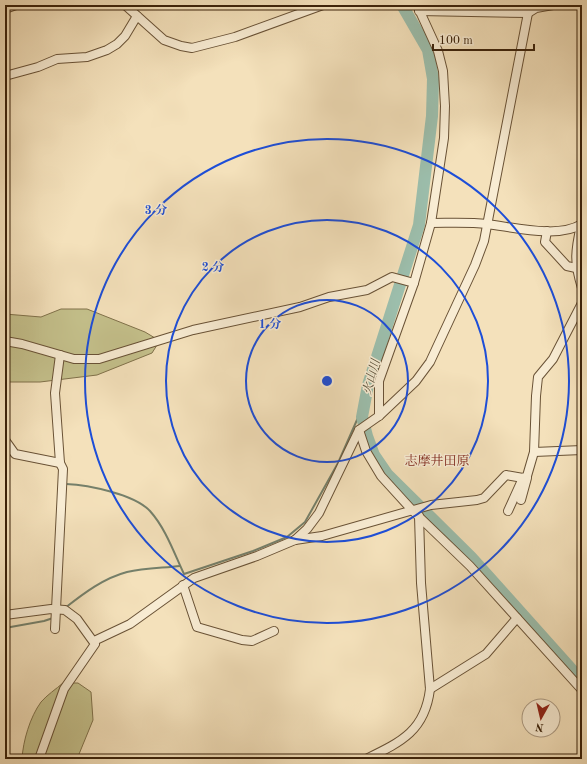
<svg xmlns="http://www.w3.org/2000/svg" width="587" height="764" font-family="'Old Standard TT','Noto Serif JP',serif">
	<rect width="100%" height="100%" fill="#f4e1bb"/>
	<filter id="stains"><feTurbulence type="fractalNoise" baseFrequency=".005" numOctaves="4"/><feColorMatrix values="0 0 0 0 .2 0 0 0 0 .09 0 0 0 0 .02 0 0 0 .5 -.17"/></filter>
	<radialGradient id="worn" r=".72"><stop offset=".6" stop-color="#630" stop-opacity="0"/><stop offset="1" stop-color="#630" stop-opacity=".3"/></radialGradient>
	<g fill="#c4c08b" stroke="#80714a">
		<polygon points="61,309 87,309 145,332 155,338 157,345 152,353 97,375 40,382 5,382 5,314 41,317"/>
		<path d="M63,683H78L91,692L93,720L77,759H22C23,741 30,717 41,702C47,695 56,689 63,683Z"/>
	</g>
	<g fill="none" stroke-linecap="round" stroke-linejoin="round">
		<g stroke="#75806b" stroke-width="2">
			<path d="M66,484C88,485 134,494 150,511C166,529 174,553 184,574L253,551L287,537L305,522L338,463L364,404"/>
			<path d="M65,608C84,593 104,578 127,572C144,568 163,568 180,566"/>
			<polyline points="5,628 44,621 53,618"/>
		</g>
		<polyline stroke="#9cbeac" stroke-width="12" points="402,5 428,50 433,79 432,116 419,225 368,385 362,417 367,436 374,455 387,474 471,557 582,681"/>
		<g stroke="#695236" stroke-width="10">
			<g id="minor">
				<polyline points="125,5 164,40 181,46 192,48 235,37 323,5"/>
				<polyline points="5,9 16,5"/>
				<polyline points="419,11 528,13 536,8 553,5"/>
				<polyline points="5,76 38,67 57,59 87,57 107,50 117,44 125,36 137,16"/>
				<path d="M431,223C450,223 469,222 487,224C513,227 558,239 582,224"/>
				<path d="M581,225C575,252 574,262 582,288"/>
				<polyline points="547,231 545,242 567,266 576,268"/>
				<polyline points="5,341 22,344 74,359 99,359 193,330 300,307 329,297 367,290 392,277 414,283"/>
				<polyline points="379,416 379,381 414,283 431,223 444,138 445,106 443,71 438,51 417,5"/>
				<polyline points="359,430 366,451 381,476 412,510 470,566 582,690"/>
				<polyline points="5,440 15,454 60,463"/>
				<polyline points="534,452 582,450"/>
				<polyline points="521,500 527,478"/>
				<polyline points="508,511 523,478"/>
				<polyline points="295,540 307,529 319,513 359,430 379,416 416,381 430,362 475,265 484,241 528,13 527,5"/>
				<polyline points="183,585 197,627 242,640 252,641 274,631"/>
				<polyline points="5,615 51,609 65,610 77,619 95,644 64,689 39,759"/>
				<polyline points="55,629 63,469 60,463 55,393 60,355"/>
				<polyline points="94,641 130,624 194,578 257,556 295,540 322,536 431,505 477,500 484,498 506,475 523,478 527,476 534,452 536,396 538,377 553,359 582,303"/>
				<polyline points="430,689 486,654 517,618"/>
				<path d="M366,759C401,742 425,731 430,689L421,583L419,516"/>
			</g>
		</g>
		<use href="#minor" stroke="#f8ecd3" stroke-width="8"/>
	</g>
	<g fill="none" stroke="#1d4ed8" stroke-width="2">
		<circle cx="327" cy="381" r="81"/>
		<circle cx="327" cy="381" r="161"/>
		<circle cx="327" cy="381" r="242"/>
	</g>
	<g text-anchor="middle" stroke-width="3" stroke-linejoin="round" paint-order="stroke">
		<g font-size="12" font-style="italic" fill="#58513b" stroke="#f8ecd3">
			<text transform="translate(371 377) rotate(-75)" y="4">火山川</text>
		</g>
		<g font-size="13" fill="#7a1f14" stroke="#f8ecd3">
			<text x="437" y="465">志摩井田原</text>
		</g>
	</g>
	<circle cx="327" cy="381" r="6" fill="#1d4ed8" stroke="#f8ecd3" stroke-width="2"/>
	<g font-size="12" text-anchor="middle" font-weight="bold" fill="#1d4ed8" stroke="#f8ecd3" stroke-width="3" stroke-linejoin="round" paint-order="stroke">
		<text x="156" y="214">3 分</text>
		<text x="213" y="271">2 分</text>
		<text x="270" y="328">1 分</text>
	</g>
	<rect width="587" height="764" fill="none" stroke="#f4e1bb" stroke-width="20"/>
	<rect x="6" y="6" width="575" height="752" fill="none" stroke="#3b220a" stroke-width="2"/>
	<rect x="10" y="10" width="567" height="744" fill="none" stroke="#3b220a"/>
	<g transform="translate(541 718) rotate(188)"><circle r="19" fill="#f8ecd3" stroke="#ac9b83"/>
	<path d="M0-3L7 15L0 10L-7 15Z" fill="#8f2418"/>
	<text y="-6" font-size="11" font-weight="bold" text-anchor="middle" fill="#3b220a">N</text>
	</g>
	<path d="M433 44v6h101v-6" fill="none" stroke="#3b220a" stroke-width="2"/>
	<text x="439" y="44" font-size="12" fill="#3b220a" stroke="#f8ecd3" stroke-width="3" paint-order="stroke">100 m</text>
	<rect width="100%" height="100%" filter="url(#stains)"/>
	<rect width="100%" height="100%" fill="url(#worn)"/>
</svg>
